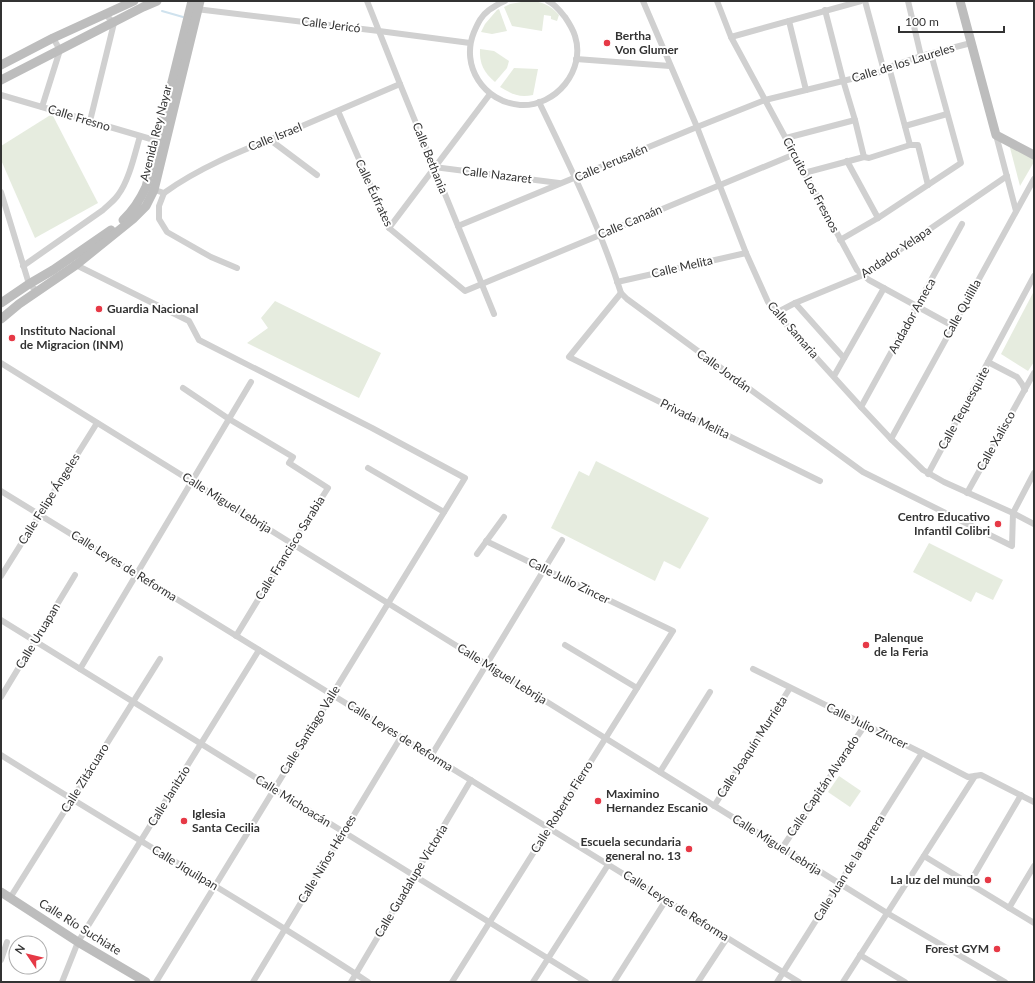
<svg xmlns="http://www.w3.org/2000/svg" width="1035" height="983" font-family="Lato,sans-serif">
	<rect width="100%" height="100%" fill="#fff"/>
	<g fill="#e6ecdf">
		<path d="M527,1C542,1 550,5 559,15L557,21L551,19V16L544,15L542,31L512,26L504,7L510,4Z"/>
		<polygon points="499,9 507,31 492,34 481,32 485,24 497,10"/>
		<path d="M480,49L494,51L509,61L507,68L495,82C484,73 479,63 480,49Z"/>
		<path d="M514,68L538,69L533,95C519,98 512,94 500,87Z"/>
		<polygon points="52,114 98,203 35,238 1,160 1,146"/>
		<polygon points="1009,144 1034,158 1034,162 1020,186"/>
		<polygon points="1034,291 1034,362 1028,371 1001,354"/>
		<polygon points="275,301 381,353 359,398 247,343 268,328 261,318"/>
		<polygon points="596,461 709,518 680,569 664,561 655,581 551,528 579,471 589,476"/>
		<polygon points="929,543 1003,580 993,600 976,592 971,602 913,572"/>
		<polygon points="839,776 861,791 850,807 828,792"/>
	</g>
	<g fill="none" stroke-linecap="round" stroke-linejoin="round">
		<polyline stroke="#cfe2ee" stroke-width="2" points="162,11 183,17"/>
		<g stroke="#d0d0d0" stroke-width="6">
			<polyline points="367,1 400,84 494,314"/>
			<path d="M505,1C499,3 494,7 489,10C481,16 478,23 474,32C460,66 484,102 520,105C556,107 586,70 575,36C573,29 569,23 565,17C560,11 555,4 548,1"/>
			<polyline points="643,1 697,127 746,253 768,302 783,321 861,407 891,439 923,470 944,482 1013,513 1034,524"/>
			<polyline points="717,1 731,37 857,270 869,280 953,326"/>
			<polyline points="865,1 884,71"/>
			<polyline points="908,1 921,56"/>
			<polyline points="196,9 379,31 470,43"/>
			<polyline points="825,10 843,80 855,120 864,157"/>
			<polyline points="789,21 806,90"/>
			<polyline points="731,37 861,1"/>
			<polyline points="576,59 670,66"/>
			<polyline points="889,67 910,145"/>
			<polyline points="1,95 161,142"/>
			<path d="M539,102C569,164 600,227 621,293L627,299L863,472L1012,546L1013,513L1034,473"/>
			<polyline points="42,107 60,50 53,38"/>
			<polyline points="338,111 389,228 465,291 795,154"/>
			<polyline points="90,121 114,23 105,14"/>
			<polyline points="905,126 947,114"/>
			<polyline points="996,135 1016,211"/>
			<polyline points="786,138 855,120"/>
			<polyline points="269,139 317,175"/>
			<polyline points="847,161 878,218"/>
			<polyline points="434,167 559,183"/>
			<polyline points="804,173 864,157 869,158 910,145 918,145 928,185"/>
			<path d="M152,189L164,193C200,167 241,151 281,135C321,118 360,101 400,84"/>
			<polyline points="1,192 29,284 38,292"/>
			<polyline points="164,193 159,206 159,219 167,232 211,257 237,268"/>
			<polyline points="458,226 697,127 765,100 884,71 889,67 921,56 971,43"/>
			<polyline points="389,228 490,94"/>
			<polyline points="840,240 878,218 961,163 931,54"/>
			<polyline points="74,264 189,321 199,340 372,428 465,478 156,982"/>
			<path d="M23,266L103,210C108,205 114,201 118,195C129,181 135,153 140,136"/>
			<polyline points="617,282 746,253"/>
			<polyline points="621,293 569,357 820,481"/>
			<polyline points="795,303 844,358"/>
			<polyline points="776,313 795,303 863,275 1007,176"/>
			<polyline points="988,362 1034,276"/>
			<polyline points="1,363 887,913 1005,982"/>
			<polyline points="834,376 884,288"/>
			<polyline points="183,388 229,419 293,457 289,463 328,488 292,544 236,636"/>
			<polyline points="861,407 962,224"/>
			<polyline points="891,439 1034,179"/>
			<polyline points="368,468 444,512"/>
			<polyline points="928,474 988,362 1017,377 1022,384 1025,390"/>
			<polyline points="1,491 799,982"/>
			<polyline points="967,493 1034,373"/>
			<polyline points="477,554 504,517"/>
			<polyline points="1,576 97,423"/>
			<polyline points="1,620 586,982"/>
			<polyline points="565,645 637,688"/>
			<polyline points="80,669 251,382"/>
			<polyline points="753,669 922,753 968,777 981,775 1034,802"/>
			<polyline points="1,697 75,575"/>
			<path d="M1,755C123,832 248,903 368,982"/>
			<polyline points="431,756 562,540"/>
			<polyline points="660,772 710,692"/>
			<polyline points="714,806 790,688"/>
			<polyline points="782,848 865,725"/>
			<polyline points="924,856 1034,923"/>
			<polyline points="969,884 1021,795"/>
			<polyline points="10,898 160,659"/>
			<polyline points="1009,908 1034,866"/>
			<polyline points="860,955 905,982"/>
			<polyline points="1,960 7,942"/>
			<polyline points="62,982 78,942 259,650"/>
			<polyline points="253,982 401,737"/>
			<polyline points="351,982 471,780"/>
			<polyline points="452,982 673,631 486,541"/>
			<polyline points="533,982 608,865"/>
			<polyline points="614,982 666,900"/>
			<polyline points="698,982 727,938"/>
			<polyline points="777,982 922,753"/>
			<polyline points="843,982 975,776"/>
		</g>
		<g stroke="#bdbdbd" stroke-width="9">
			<polyline points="960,1 996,135 1034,155"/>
			<polyline points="1,65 53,38 134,1"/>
			<polyline points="1,80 143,7 157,1"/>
			<path d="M123,220C134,210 140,200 146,187L192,1"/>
			<polyline points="1,303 29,284 53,270 111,230"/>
			<polyline points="1,319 19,304 76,265 133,219 146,206 154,190 200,1"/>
			<polyline points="1,892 78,942 146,982"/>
		</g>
	</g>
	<g fill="#e63946" stroke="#fff" stroke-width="1.5">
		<circle cx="607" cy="43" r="4"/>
		<circle cx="99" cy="309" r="4"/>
		<circle cx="12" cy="338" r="4"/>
		<circle cx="998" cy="524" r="4"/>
		<circle cx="866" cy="645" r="4"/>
		<circle cx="598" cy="801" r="4"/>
		<circle cx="184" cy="821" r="4"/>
		<circle cx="689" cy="849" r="4"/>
		<circle cx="988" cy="880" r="4"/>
		<circle cx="997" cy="949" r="4"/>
	</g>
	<g text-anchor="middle" stroke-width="4" stroke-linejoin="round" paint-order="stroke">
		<g font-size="12" fill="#333" stroke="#fff">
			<text transform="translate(331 25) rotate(7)" y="4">Calle Jericó</text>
			<text transform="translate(903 63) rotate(-17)" y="4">Calle de los Laureles</text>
			<text transform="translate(79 118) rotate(17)" y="4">Calle Fresno</text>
			<text transform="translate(156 133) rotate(-76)" y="4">Avenida Rey Nayar</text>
			<text transform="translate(275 137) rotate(-22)" y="4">Calle Israel</text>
			<text transform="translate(430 158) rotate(68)" y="4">Calle Bethania</text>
			<text transform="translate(611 163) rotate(-23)" y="4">Calle Jerusalén</text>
			<text transform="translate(497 175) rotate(7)" y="4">Calle Nazaret</text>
			<text transform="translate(811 185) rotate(62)" y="4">Circuito Los Fresnos</text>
			<text transform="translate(374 193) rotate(65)" y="4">Calle Éufrates</text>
			<text transform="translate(630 222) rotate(-23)" y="4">Calle Canaán</text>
			<text transform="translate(896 252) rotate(-34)" y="4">Andador Yelapa</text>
			<text transform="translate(682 267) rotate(-13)" y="4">Calle Melita</text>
			<text transform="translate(962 309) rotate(-61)" y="4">Calle Quililla</text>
			<text transform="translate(912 316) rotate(-61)" y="4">Andador Ameca</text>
			<text transform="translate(793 330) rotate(49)" y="4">Calle Samaria</text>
			<text transform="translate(724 371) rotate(36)" y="4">Calle Jordán</text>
			<text transform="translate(964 408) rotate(-61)" y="4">Calle Tequesquite</text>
			<text transform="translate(695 419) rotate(26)" y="4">Privada Melita</text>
			<text transform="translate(996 441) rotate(-61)" y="4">Calle Xalisco</text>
			<text transform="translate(49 499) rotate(-58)" y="4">Calle Felipe Ángeles</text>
			<text transform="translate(227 503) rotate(32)" y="4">Calle Miguel Lebrija</text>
			<text transform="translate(290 548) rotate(-58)" y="4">Calle Francisco Sarabia</text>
			<text transform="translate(124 566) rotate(32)" y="4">Calle Leyes de Reforma</text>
			<text transform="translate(569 581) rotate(26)" y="4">Calle Julio Zincer</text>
			<text transform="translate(38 636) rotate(-59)" y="4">Calle Uruapan</text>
			<text transform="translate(502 674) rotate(32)" y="4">Calle Miguel Lebrija</text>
			<text transform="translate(867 726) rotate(26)" y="4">Calle Julio Zincer</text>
			<text transform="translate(310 730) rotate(-58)" y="4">Calle Santiago Valle</text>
			<text transform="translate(400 736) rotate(32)" y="4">Calle Leyes de Reforma</text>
			<text transform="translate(752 747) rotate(-57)" y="4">Calle Joaquín Murrieta</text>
			<text transform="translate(85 778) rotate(-58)" y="4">Calle Zitácuaro</text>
			<text transform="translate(823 786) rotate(-56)" y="4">Calle Capitán Alvarado</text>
			<text transform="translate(169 796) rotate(-58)" y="4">Calle Janitzio</text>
			<text transform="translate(293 801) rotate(32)" y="4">Calle Michoacán</text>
			<text transform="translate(562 807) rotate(-58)" y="4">Calle Roberto Fierro</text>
			<text transform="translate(777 845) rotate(32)" y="4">Calle Miguel Lebrija</text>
			<text transform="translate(327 859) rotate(-59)" y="4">Calle Niños Héroes</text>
			<text transform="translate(185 868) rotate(31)" y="4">Calle Jiquilpan</text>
			<text transform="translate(849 868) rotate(-58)" y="4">Calle Juan de la Barrera</text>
			<text transform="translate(411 881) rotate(-59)" y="4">Calle Guadalupe Victoria</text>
			<text transform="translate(676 906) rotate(32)" y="4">Calle Leyes de Reforma</text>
			<text transform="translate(80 927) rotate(32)" y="4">Calle Río Suchiate</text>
		</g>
		<g font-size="12" font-weight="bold" fill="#333" stroke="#fff" text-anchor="start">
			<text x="615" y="40">Bertha<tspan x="615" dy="14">Von Glumer</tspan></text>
			<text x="107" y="313">Guardia Nacional</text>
			<text x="20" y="335">Instituto Nacional<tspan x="20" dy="14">de Migracion (INM)</tspan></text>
			<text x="990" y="521" text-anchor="end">Centro Educativo<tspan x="990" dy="14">Infantil Colibri</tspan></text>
			<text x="874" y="642">Palenque<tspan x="874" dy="14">de la Feria</tspan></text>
			<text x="606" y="798">Maximino<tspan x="606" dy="14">Hernandez Escanio</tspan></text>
			<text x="192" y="818">Iglesia<tspan x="192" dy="14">Santa Cecilia</tspan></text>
			<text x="681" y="846" text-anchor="end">Escuela secundaria<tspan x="681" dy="14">general no. 13</tspan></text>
			<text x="980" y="884" text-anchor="end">La luz del mundo</text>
			<text x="989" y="953" text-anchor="end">Forest GYM</text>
		</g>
	</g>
	<rect width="1035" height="983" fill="none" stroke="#333333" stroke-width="4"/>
	<g transform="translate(28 955) rotate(305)"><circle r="19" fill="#ffffff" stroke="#adadad"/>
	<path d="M0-3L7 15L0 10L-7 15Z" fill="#e63946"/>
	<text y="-6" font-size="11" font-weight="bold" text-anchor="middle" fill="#333333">N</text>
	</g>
	<path d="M899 26v6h105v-6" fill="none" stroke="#333333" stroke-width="2"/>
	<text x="905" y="26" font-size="12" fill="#333333" stroke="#ffffff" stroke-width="3" paint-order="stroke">100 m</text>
</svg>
